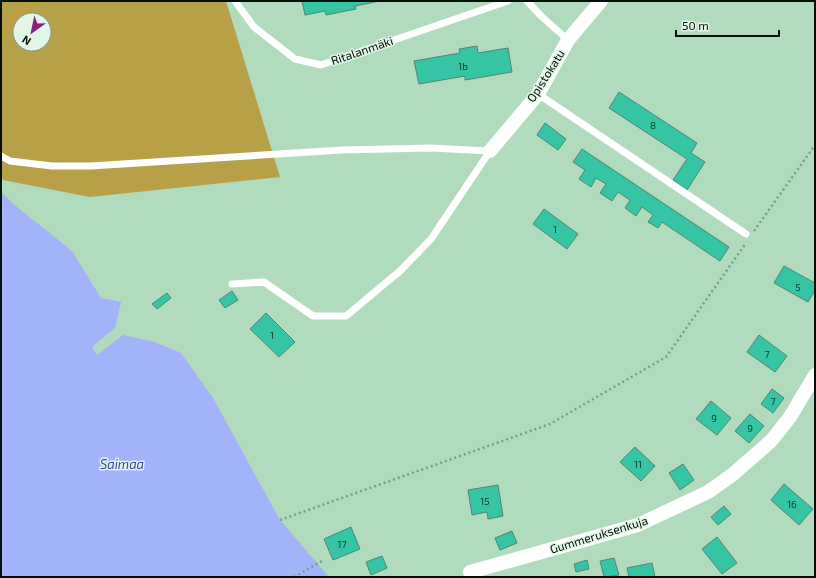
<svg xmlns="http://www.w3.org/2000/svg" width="816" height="578" font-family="'Exo 2',sans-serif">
	<rect width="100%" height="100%" fill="#b1dbbd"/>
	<path fill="#b8a048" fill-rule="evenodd" d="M1,1H226L280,177L90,197L3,180L1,177ZM20,20H44V44H20Z"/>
	<polygon fill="#a3b3f9" points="1,192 17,207 72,251 101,298 121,302 115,328 92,347 97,355 123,335 155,342 181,353 213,398 280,520 329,577 1,577"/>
	<g fill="#35c4a4" stroke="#528577">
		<polygon points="302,1 380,1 355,6 356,9 326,15 325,11 305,15"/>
		<polygon points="477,46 478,53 508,48 512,72 465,80 465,76 419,84 414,61 460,53 459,49"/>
		<polygon points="619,92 697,143 691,153 705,162 687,190 673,180 687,159 609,108"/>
		<polygon points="545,123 566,139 558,150 537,135"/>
		<polygon points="582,149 729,247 720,261 662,222 658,228 648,222 653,215 642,207 636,216 625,208 630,200 618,192 612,201 600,193 606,184 596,178 591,187 579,179 585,170 573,162"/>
		<polygon points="544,209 578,234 567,249 533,224"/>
		<polygon points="784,266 815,283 815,290 808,302 774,283"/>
		<polygon points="232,291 238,300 225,308 219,300"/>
		<polygon points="167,293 171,298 157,309 152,304"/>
		<polygon points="266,313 295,342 279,357 250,329"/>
		<polygon points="759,335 787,356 775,372 747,352"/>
		<polygon points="772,389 784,398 773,413 761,404"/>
		<polygon points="711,401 731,418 717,435 696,419"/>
		<polygon points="750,414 764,426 749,443 735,431"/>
		<polygon points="635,447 655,466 641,481 620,462"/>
		<polygon points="683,464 694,480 680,490 669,473"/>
		<polygon points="784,484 813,509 799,525 771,500"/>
		<polygon points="498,485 503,516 488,519 487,512 472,515 468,490"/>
		<polygon points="724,506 731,514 718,525 711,517"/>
		<polygon points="351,527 360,549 333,560 324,539"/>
		<polygon points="512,531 517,543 500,550 495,538"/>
		<polygon points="717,537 737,563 722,574 702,549"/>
		<polygon points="382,556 387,568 371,575 366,562"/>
		<polygon points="614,558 619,575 604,577 600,561"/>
		<polygon points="587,560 589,569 576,572 574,564"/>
		<polygon points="652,563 655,577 629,577 627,568"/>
	</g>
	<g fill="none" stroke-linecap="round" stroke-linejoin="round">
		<g stroke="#7c9d85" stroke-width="2.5" stroke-dasharray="2 3" stroke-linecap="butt">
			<polyline points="754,231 815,145"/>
			<polyline points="280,520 550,424 666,357 746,243"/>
			<polyline points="294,577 322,561"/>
		</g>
		<g stroke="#fff" stroke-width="7">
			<polyline points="235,1 254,27 295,59 321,65 508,1"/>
			<polyline points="527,1 541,16 568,40"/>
			<polyline points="538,94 746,234"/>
			<polyline points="1,156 10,161 52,166 91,166 342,150 431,148 490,151"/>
			<polyline points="232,284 264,282 313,316 346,316 400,271 431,239 490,151"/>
		</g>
		<g stroke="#fff" stroke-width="14">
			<polyline points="490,151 538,94 568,40 601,1"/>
			<polyline points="470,572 638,525 708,492 732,475 771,441 790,417 815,375"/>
		</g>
	</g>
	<g text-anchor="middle" stroke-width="3" stroke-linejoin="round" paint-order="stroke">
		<g font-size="10" fill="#103d2e">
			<text x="463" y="70">1b</text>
			<text x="653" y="129">8</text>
			<text x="555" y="233">1</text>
			<text x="798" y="291">5</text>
			<text x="272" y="339">1</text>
			<text x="767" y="358">7</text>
			<text x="773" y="405">7</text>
			<text x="714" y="422">9</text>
			<text x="750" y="432">9</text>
			<text x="638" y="468">11</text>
			<text x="485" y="505">15</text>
			<text x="792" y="508">16</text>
			<text x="342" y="548">17</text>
		</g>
		<g font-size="12" fill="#031007" stroke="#e1f6e6">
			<text transform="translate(362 51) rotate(-19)" y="4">Ritalanmäki</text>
			<text transform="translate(546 76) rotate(-58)" y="4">Opistokatu</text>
			<text transform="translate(599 535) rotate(-17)" y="4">Gummeruksenkuja</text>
		</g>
		<g font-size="13" font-style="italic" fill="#3a43a6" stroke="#e1f6e6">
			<text x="122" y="469">Saimaa</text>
		</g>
	</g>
	<rect width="816" height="578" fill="none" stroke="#031007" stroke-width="4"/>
	<g transform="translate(32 32) rotate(213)"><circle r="19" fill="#e1f6e6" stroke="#889a8d"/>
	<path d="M0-3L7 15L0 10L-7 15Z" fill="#8d1d7f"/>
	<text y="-6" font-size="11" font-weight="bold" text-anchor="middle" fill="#031007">N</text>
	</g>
	<path d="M676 30v6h103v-6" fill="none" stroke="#031007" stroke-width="2"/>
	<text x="682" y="30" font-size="12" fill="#031007" stroke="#e1f6e6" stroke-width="3" paint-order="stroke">50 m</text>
</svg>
